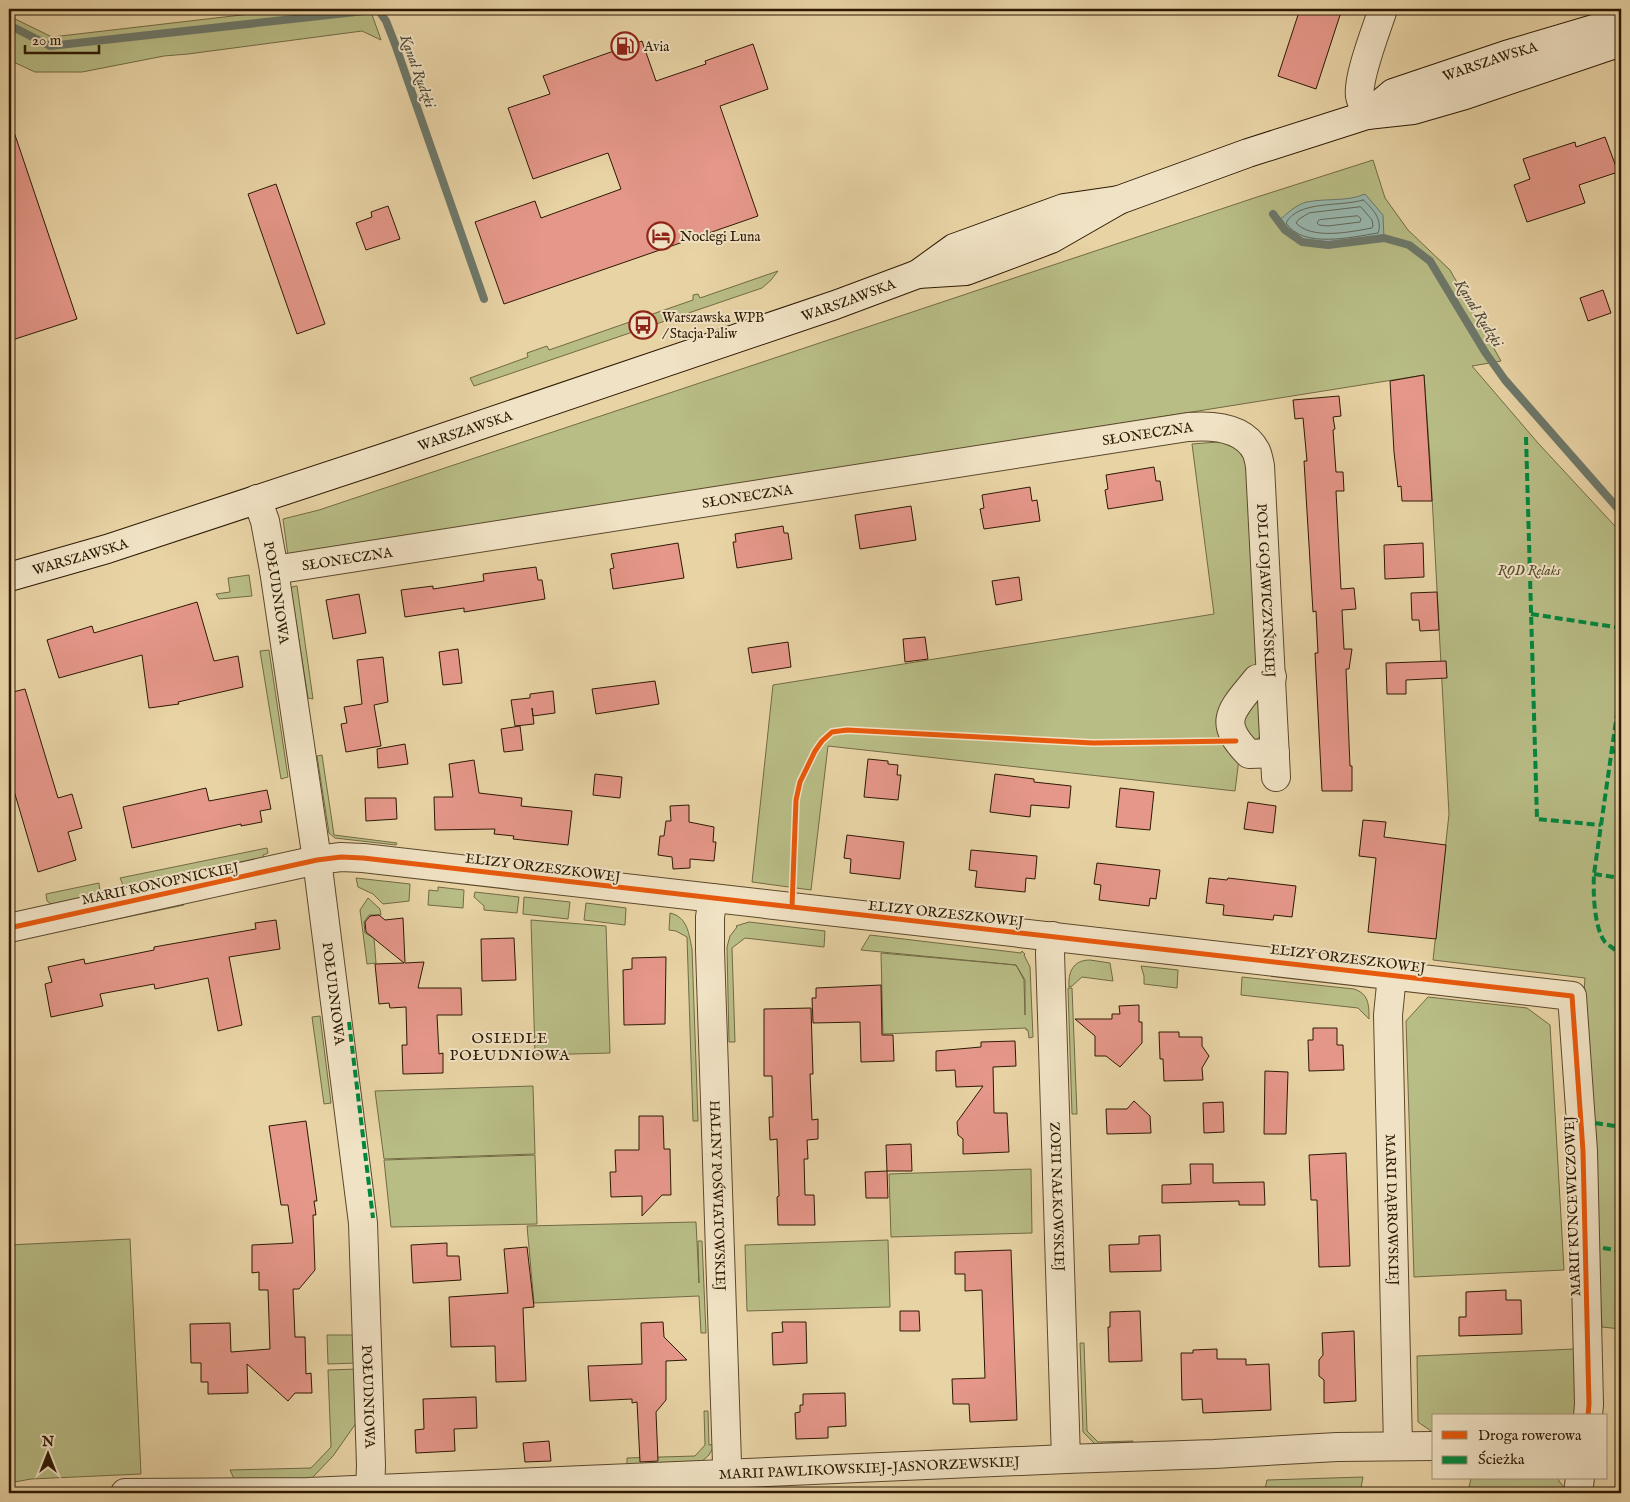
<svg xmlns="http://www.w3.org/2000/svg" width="1630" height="1502" font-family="'IM FELL English',serif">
	<rect width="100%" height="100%" fill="#e8d3a5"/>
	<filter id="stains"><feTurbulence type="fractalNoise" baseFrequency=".004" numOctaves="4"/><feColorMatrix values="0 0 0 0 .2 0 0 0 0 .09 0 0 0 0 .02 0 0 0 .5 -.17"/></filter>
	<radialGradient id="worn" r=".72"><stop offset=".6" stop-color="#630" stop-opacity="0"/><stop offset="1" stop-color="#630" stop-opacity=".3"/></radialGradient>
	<g fill="#b8bc85" stroke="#726a44">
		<polygon points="293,9 370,9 381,40 362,31 188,54 164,56 82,72 35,72 9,60 9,16 52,37"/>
		<polygon points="1373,160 1385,198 1408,230 1450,270 1501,361 1472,366 1538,443 1614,525 1621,530 1621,1329 1602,1327 1583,1005 1585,978 1433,960 1449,814 1430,459 1424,375 288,556 283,519 319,510 1254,198"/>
		<polygon points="778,271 771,280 762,288 474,386 470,378 528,357 527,353 547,346 549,350 693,300 693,295 698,294 700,298"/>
		<polygon points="1231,441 1247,458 1260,662 1242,685 1239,759 1235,791 828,746 811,890 752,882 773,685 1214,614 1192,444"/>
		<polygon points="249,575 252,596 219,599 216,594 230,592 228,578"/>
		<polygon points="296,586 297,586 313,699 308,698 291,589 292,587"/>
		<polygon points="269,650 288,777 281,779 260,651"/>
		<polygon points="1261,685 1264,733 1251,744 1237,724"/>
		<polygon points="322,755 334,835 397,843 396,845 335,838 329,833 317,756"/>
		<polygon points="267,848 268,853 263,855 265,862 131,888 123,885 120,878"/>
		<polygon points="356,878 410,884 409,901 383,904 373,894 358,887"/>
		<polygon points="99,883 100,891 93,899 54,906 47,901 46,894"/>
		<polygon points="438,887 464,890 463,908 428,905 429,890 438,891"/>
		<polygon points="475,892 519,897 517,913 484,910 484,906 474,897"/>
		<polygon points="524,897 570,902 568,919 523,914"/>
		<polygon points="368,898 380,909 381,915 369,915 364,922 365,933 374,938 376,963 367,964 360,910"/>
		<polygon points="180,900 184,905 51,933 53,928"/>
		<polygon points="586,903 626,908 625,925 584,920"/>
		<path d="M670,913C688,917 689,935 692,949L698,1121H693L687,937L676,931L669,930Z"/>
		<polygon points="531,920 606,926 610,1053 535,1055"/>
		<polygon points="749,922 825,931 824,947 745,938 732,948 735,1042 729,1042 727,947 730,936 737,927 736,926"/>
		<polygon points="870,935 1021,953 1022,951 1025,954 1024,955 1030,967 1033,1037 1029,1038 1028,1030 1026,1030 1026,1028 883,1034 881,953 1016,965 1024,980 1025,1015 1025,980 1016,965 861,950"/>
		<path d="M1090,960L1110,963L1113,981L1082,977L1072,986L1069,987C1068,972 1073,960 1090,960Z"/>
		<polygon points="1141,966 1178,970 1177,988 1144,984 1144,976"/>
		<path d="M1242,977L1354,989C1369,994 1369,1005 1369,1019L1358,1008L1241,995Z"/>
		<polygon points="1068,988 1072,988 1077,1114 1072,1114"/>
		<polygon points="1428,997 1527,1008 1550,1025 1564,1270 1414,1277 1406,1021"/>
		<polygon points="320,1016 331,1103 324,1104 312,1017"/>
		<polygon points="533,1086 535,1154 384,1159 375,1091"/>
		<polygon points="535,1155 537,1224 391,1227 384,1160"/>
		<polygon points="1031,1169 1032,1233 891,1237 889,1174"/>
		<polygon points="696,1222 699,1283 698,1241 702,1241 706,1333 701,1333 699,1296 534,1303 527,1226"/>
		<polygon points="130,1239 141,1474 31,1479 9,1483 9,1245"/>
		<polygon points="888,1240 890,1307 747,1311 745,1245"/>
		<polygon points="327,1335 356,1335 357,1363 328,1364"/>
		<polygon points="1080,1343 1084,1343 1087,1431 1098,1442 1133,1441 1133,1442 1095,1444 1083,1432"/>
		<polygon points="1574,1349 1577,1416 1434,1416 1434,1433 1418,1422 1417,1356"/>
		<polygon points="358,1369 359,1419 333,1456 311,1479 235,1481 230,1470 311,1468 331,1447 328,1370"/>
		<polygon points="704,1411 708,1411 709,1445 715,1444 709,1455 701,1462 627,1467 627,1458 695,1456 705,1445"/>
		<polygon points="1363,1477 1360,1493 1264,1493 1267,1480"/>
		<polygon points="1471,1478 1557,1478 1567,1492 1567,1493 1468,1493"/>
	</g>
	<path fill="#98b7ae" stroke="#6d786a" d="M1365,194L1383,215L1384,238C1363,240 1320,249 1302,242C1292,238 1284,229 1278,221C1286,215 1296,204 1307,202C1326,198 1347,202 1365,194Z"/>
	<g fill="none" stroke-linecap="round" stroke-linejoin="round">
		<g stroke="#626858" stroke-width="1">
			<path d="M1363,200C1373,208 1383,221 1378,233C1352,237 1303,249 1286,223C1298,200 1341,207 1363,200Z"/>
			<path d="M1361,207L1372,220L1373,226L1372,228C1350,232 1312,240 1296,223L1299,219L1309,213Z"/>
			<polygon points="1358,216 1361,219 1360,222 1328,226 1319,225 1317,223 1319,220"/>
		</g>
		<g stroke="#6d786a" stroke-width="8">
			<polyline points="9,25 50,46 365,11 379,11 386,21 395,44 484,299"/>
			<polyline points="1273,214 1285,230 1302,242 1328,245 1384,238 1409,245 1430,261 1485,352 1505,380 1621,512"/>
		</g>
	</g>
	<g fill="#e59789" stroke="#2d1903">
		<polygon points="1300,9 1342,9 1316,89 1278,76"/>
		<polygon points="642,41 656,81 706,64 705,61 753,44 768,89 720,106 758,216 504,304 475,222 535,201 541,218 621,189 608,153 533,179 508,108 550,94 543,76"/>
		<polygon points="9,126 12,126 77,319 9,341"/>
		<polygon points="1605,137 1618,172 1579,185 1585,203 1527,222 1514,185 1530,179 1523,159 1575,142 1576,147"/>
		<polygon points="276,184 325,324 297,334 248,194"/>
		<polygon points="388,206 400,239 366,250 356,223 372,217 371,212"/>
		<polygon points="1603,290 1611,313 1588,321 1580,298"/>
		<polygon points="1424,375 1432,501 1402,501 1401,486 1398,487 1394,452 1390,381"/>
		<polygon points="1339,396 1341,416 1333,417 1335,429 1333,430 1336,472 1343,472 1344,491 1336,491 1341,589 1354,588 1356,609 1342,610 1344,649 1352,649 1349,669 1346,669 1350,766 1352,766 1352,791 1322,791 1315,653 1318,653 1316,611 1313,612 1304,461 1307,461 1303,418 1295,419 1293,400"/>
		<polygon points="1154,467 1156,481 1160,481 1163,500 1108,509 1105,490 1108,489 1106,475"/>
		<polygon points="1030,487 1032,501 1037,500 1040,521 984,529 980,509 984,508 982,495"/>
		<polygon points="911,506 916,540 860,549 855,515"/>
		<polygon points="783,526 784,533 788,533 792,559 737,568 733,542 736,542 735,534"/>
		<polygon points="678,543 684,578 613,589 610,569 614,568 611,554"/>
		<polygon points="1423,543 1424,577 1385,579 1384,545"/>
		<polygon points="536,567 538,580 542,580 545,599 464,612 464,608 405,617 401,590 433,586 433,589 484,581 483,574"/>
		<polygon points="1019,577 1022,600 996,605 992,581"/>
		<polygon points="1437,592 1439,630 1420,631 1419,620 1412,620 1411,593"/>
		<polygon points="359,594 366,633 333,639 326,600"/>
		<polygon points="197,602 214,661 238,656 243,687 178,702 179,704 149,708 142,655 59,678 47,640 92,626 94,633"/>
		<polygon points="925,637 928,659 905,662 903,639"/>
		<polygon points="788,642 791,667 752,673 748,648"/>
		<polygon points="458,649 462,683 443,685 439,652"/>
		<polygon points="383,657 388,702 374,705 381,746 346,752 341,724 347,723 344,707 362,704 357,660"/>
		<polygon points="1446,661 1447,678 1406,680 1406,694 1387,694 1386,663"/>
		<polygon points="655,681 659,704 596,714 592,689"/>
		<polygon points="25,689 58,798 72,794 82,828 68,832 76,860 38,872 9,774 9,693"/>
		<polygon points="553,691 555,713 533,716 532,708 534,724 515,726 511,700 530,698 530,694"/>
		<polygon points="520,726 523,750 504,752 501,729"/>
		<polygon points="405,744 408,764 378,768 377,749"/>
		<polygon points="868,759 888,761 888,764 898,765 897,775 901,775 898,800 864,797"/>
		<polygon points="474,760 479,793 522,798 521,806 572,811 568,845 513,839 514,836 494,834 495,829 435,830 434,797 453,797 449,764"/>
		<polygon points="595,774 622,777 620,798 593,795"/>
		<polygon points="995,774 1034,779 1034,782 1071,786 1069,808 1031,805 1030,817 990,812"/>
		<polygon points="206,788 209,801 267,790 271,809 260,811 262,822 241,826 241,824 132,848 123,807"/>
		<polygon points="1120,788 1154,792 1150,830 1116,827"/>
		<polygon points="365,798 396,798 397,819 366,821"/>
		<polygon points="1248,802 1276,806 1273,833 1244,829"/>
		<polygon points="689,805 689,822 714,827 713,842 716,842 714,861 690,859 690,868 673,869 672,857 658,855 660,836 664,836 666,821 671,821 670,806"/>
		<polygon points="1363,820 1386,822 1384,837 1446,845 1436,939 1368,932 1376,858 1359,856"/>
		<polygon points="847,835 904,842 900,879 850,873 851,859 844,858"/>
		<polygon points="971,850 1037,856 1035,879 1026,878 1025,892 975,887 977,871 969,870"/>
		<polygon points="1097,863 1160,870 1156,899 1150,898 1149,906 1099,900 1101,885 1094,884"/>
		<polygon points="1209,878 1227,880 1228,878 1296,886 1292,917 1274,915 1273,920 1223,915 1224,905 1206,903"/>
		<polygon points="379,915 385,920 403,918 405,963 424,962 418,988 461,988 462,1015 437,1015 439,1054 443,1053 443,1073 403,1074 402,1045 407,1045 406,1007 390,1008 389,1003 379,1004 375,964 404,963 366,932 365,922 370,916"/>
		<polygon points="276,920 280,949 229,957 242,1025 218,1031 208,978 155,989 154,984 100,994 103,1006 51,1017 45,984 52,982 48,967 84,959 85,964 154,950 154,947 256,929 255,923"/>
		<polygon points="514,938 516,980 482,981 481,939"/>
		<polygon points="666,957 665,1024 624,1025 623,970 632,969 632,958"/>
		<polygon points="881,985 882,1035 893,1035 894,1061 861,1062 860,1022 813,1023 812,998 816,998 816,988"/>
		<polygon points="1139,1005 1139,1022 1142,1022 1142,1043 1120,1067 1106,1056 1095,1056 1095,1036 1075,1019 1112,1019 1112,1014 1120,1014 1119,1006"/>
		<polygon points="811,1008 813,1074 810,1074 812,1120 818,1119 818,1139 807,1140 808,1159 804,1159 805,1195 814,1195 815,1225 778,1225 777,1197 779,1196 777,1139 770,1140 769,1117 773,1117 772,1076 764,1076 764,1009"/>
		<polygon points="1313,1028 1337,1028 1337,1045 1343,1045 1344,1070 1309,1071 1308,1040 1313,1040"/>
		<polygon points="1159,1032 1179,1032 1179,1037 1202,1037 1202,1046 1209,1056 1202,1068 1203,1080 1164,1081 1163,1059 1160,1059"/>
		<polygon points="1015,1041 1016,1066 993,1067 994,1113 1007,1113 1009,1152 963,1154 963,1139 958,1135 957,1122 983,1086 956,1087 955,1070 936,1071 936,1051 981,1047 981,1042"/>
		<polygon points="1265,1071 1288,1072 1286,1134 1264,1134"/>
		<polygon points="1134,1101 1150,1116 1151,1133 1107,1134 1106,1109 1127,1109"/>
		<polygon points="1223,1102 1224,1132 1204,1133 1203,1103"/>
		<polygon points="639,1116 663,1116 664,1149 670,1149 671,1195 662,1195 642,1216 642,1196 611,1197 610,1172 616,1172 615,1150 639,1150"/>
		<polygon points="306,1121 317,1201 314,1201 316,1215 313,1215 315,1270 299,1289 293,1289 295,1337 305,1337 306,1374 311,1373 312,1393 295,1393 288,1401 247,1364 248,1393 208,1394 208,1382 201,1382 201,1363 191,1363 190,1324 230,1323 231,1352 270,1349 268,1290 259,1290 259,1272 252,1273 252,1245 293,1243 288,1205 281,1205 269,1126"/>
		<polygon points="911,1144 912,1171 887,1171 886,1145"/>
		<polygon points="1346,1153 1350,1266 1319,1267 1317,1200 1311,1200 1309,1155"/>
		<polygon points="1190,1164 1213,1164 1213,1183 1264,1182 1265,1205 1239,1205 1239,1201 1162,1203 1162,1185 1191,1184"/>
		<polygon points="887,1171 888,1198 866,1198 865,1172"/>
		<polygon points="1160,1235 1161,1271 1110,1272 1109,1245 1139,1244 1139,1236"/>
		<polygon points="447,1243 447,1256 459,1256 461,1280 413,1283 411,1245"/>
		<polygon points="527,1247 534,1307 523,1308 526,1381 496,1382 495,1346 451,1347 449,1297 508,1293 504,1249"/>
		<polygon points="1011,1250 1017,1420 970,1422 969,1404 953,1404 952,1379 985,1378 982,1290 965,1291 965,1274 955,1274 955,1252"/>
		<polygon points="1506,1290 1506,1300 1521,1300 1522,1334 1459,1336 1459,1317 1466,1317 1466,1292"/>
		<polygon points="900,1311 919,1311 920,1331 900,1331"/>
		<polygon points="1140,1311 1142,1361 1109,1362 1108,1327 1110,1327 1110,1312"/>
		<polygon points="663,1322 664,1337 687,1360 666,1361 666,1400 656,1412 658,1461 640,1462 637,1402 632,1403 632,1399 590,1401 588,1366 642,1364 641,1323"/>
		<polygon points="782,1322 806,1322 807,1363 773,1365 772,1333 783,1332"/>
		<polygon points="1354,1331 1356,1401 1324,1403 1324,1380 1319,1376 1319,1360 1323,1355 1322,1333"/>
		<polygon points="1217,1349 1217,1359 1246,1359 1246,1365 1269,1364 1271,1410 1203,1413 1202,1399 1182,1400 1181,1353 1193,1353 1193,1350"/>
		<polygon points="845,1393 846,1426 828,1427 828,1438 796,1439 795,1413 800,1412 800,1405 803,1405 803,1394"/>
		<polygon points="476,1397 477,1428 454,1429 455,1451 416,1453 415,1430 424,1429 423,1399"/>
		<polygon points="549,1441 551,1461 525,1462 523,1443"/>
	</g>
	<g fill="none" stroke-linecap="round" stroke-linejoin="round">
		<g stroke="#5c482c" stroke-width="30">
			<g id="minor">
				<path id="s1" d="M257,499L265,521L274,570L317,860L363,1223L371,1465L370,1493"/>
				<path id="s2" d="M274,570L1188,427C1212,425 1243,426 1256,451C1258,455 1259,461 1260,466L1276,777"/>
				<path d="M1272,677L1257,679C1232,710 1216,721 1249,754L1275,753"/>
				<path id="s3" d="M713,898L710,917V950L728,1493"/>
				<polyline points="9,928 317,860 341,857 363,858 1572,996 1583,1151 1589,1404 1588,1416"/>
				<path id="s4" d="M1052,936L1050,953L1066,1459"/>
				<path id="s5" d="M1392,975L1388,1015L1398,1446"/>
				<path id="s6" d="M125,1493L308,1492L1066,1459L1214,1454L1337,1447L1434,1446"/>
				<polyline points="1578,1493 1580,1478"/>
			</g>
		</g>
		<g stroke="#5c482c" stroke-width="30">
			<path id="tertiary" d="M1367,115C1365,109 1361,102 1360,96C1357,78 1377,28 1383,9"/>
		</g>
		<g stroke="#2d1903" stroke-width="30">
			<g id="secondary">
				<path id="s7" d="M1367,115L1393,93L1506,55L1621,21"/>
				<polyline points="918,274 966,271 1051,239 1119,200 1248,153 1367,115 1413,110 1465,95 1621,42"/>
				<path id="s8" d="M9,577L107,549L383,458L835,305L918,274L954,248L1064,208L1119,200"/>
			</g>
		</g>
		<use href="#minor" stroke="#f0e2c4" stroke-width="28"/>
		<use href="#tertiary" stroke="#f0e2c4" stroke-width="28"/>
		<use href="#secondary" stroke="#f0e2c4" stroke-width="28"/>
		<g stroke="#00873e" stroke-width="4" stroke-dasharray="8 4" stroke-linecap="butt">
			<polyline points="1526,437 1537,819 1601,825"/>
			<polyline points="1531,614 1621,628"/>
			<polyline points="1611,751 1621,752"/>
			<polyline points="1594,874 1621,878"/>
			<path d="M1615,950C1612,947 1608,945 1605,942C1594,928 1593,892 1594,874L1621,686"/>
			<polyline points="349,1022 373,1218"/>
			<polyline points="1595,1123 1621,1127"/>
			<polyline points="1603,1248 1621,1251"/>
		</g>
		<g stroke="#f0e2c4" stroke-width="8">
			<g id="cycleway">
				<polyline points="792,907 796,800 800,782 815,751 822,741 832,732 847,730 1093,743 1236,741"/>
				<polyline points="9,928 317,860 341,857 363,858 1572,996 1583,1151 1589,1404 1588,1416"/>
			</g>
		</g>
		<use href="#cycleway" stroke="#e8590c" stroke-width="5"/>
	</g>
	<defs>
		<g id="fuel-ring" transform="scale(1.4375)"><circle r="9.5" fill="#f0e2c4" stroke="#8f2418" stroke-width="1.5"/><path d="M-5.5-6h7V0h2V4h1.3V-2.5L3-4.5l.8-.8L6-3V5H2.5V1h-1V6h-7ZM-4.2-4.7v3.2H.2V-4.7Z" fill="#8f2418"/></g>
		<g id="hotel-ring" transform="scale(1.4375)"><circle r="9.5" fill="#f0e2c4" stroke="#8f2418" stroke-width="1.5"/><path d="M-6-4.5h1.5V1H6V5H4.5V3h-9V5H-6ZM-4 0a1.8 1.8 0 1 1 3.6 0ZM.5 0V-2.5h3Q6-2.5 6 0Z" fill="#8f2418"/></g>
		<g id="bus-ring" transform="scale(1.4375)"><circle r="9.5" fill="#f0e2c4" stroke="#8f2418" stroke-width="1.5"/><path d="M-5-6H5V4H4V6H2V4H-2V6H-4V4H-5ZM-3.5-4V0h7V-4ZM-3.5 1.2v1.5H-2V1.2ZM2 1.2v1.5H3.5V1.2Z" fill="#8f2418"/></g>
	</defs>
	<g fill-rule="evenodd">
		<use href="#fuel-ring" x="625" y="46"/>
		<use href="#hotel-ring" x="661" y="236"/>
		<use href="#bus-ring" x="643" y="325"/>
	</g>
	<g text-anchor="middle" stroke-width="4" stroke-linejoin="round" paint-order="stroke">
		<g font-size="14" fill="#2d1903" stroke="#f0e2c4" text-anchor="start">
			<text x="644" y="51">Avia</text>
			<text x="680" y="241">Noclegi Luna</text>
			<text x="662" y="322">Warszawska WPB<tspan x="662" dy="16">/ Stacja Paliw</tspan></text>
		</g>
		<g font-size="14" fill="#2d1903" stroke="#f0e2c4">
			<text dy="5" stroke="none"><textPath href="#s7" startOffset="136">WARSZAWSKA</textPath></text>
			<text dy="5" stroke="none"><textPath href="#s8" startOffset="884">WARSZAWSKA</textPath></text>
			<text dy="5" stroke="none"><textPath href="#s8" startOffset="479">WARSZAWSKA</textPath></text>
			<text dy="5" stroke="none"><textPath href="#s2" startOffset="884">SŁONECZNA</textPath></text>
			<text dy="5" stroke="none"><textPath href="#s2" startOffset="479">SŁONECZNA</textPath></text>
			<text dy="5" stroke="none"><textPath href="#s8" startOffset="74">WARSZAWSKA</textPath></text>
			<text dy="5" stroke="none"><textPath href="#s2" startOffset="74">SŁONECZNA</textPath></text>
			<text dy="5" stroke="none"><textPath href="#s2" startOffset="1142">POLI GOJAWICZYŃSKIEJ</textPath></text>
			<text dy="5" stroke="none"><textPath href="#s1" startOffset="96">POŁUDNIOWA</textPath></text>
			<text transform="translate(543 867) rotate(7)" y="5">ELIZY ORZESZKOWEJ</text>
			<text transform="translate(160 883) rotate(-12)" y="5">MARII KONOPNICKIEJ</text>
			<text transform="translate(946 913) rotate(6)" y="5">ELIZY ORZESZKOWEJ</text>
			<text transform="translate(1348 958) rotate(7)" y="5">ELIZY ORZESZKOWEJ</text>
			<text dy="5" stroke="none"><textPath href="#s1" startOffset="501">POŁUDNIOWA</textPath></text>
			<text dy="5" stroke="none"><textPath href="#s3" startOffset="298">HALINY POŚWIATOWSKIEJ</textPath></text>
			<text dy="5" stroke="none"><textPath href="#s4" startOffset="261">ZOFII NAŁKOWSKIEJ</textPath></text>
			<text transform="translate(1572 1206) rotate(-92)" y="5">MARII KUNCEWICZOWEJ</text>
			<text dy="5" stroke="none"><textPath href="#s5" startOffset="235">MARII DĄBROWSKIEJ</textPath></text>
			<text dy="5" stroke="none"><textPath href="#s1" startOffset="906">POŁUDNIOWA</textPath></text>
			<text dy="5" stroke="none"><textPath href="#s6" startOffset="745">MARII PAWLIKOWSKIEJ-JASNORZEWSKIEJ</textPath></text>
		</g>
		<g font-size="14" font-style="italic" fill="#574a2a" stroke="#f0e2c4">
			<text x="1529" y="575">ROD Relaks</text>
		</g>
		<g font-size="15" font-style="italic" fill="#4d4836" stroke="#f0e2c4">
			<text transform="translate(418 71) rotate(70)" y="5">Kanał Rudzki</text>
			<text transform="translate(1479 313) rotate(58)" y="5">Kanał Rudzki</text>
		</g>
		<g font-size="15" letter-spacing="1" fill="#2d1903" stroke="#f0e2c4">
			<text x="510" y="1043">OSIEDLE<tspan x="510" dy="17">POŁUDNIOWA</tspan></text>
		</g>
	</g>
	<rect width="1630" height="1502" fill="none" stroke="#e8d3a5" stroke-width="30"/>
	<rect x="10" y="10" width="1610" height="1482" fill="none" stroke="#2d1903" stroke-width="2.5"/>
	<rect x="15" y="15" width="1600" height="1472" fill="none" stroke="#2d1903"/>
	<rect x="1432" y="1414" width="175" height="65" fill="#f0e2c4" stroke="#a29277"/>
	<rect x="1442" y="1431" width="25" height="8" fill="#e8590c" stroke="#a29277"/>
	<text x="1478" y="1440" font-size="15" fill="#2d1903">Droga rowerowa</text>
	<rect x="1442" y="1456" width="25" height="8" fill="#00873e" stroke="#a29277"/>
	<text x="1478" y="1464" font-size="15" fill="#2d1903">Ścieżka</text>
	<g transform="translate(48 1454)" stroke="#f0e2c4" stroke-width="4" paint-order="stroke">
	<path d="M0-4L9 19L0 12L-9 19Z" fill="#2d1903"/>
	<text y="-8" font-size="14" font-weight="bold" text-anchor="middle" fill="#2d1903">N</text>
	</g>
	<path d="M25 45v8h74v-8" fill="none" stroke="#2d1903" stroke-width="2.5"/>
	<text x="32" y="45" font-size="15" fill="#2d1903" stroke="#f0e2c4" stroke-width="4" paint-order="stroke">20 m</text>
	<rect width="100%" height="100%" filter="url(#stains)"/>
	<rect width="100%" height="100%" fill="url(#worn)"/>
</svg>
